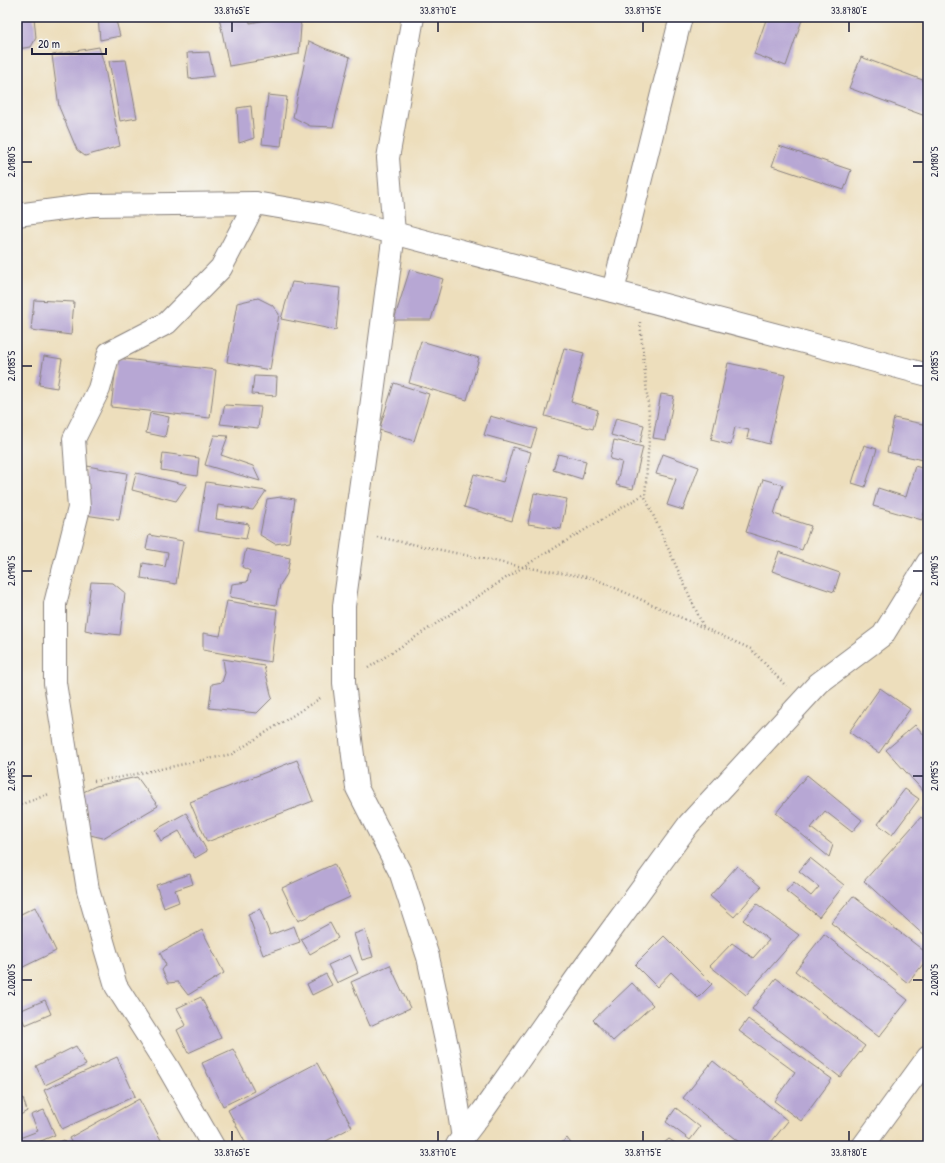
<svg xmlns="http://www.w3.org/2000/svg" width="945" height="1163" font-family="'Patrick Hand',sans-serif">
	<rect width="100%" height="100%" fill="#f6f6f2"/>
	<filter id="ink" filterUnits="userSpaceOnUse"><feTurbulence type="fractalNoise" baseFrequency=".025" numOctaves="2"/><feDisplacementMap in="SourceGraphic" scale="8" xChannelSelector="R" yChannelSelector="G"/><feConvolveMatrix kernelMatrix="1 2 1 2 8 2 1 2 1" color-interpolation-filters="sRGB"/></filter>
	<filter id="wash" filterUnits="userSpaceOnUse"><feTurbulence type="fractalNoise" baseFrequency=".012" numOctaves="4" result="noise"/><feDisplacementMap in="SourceGraphic" scale="16" xChannelSelector="R" yChannelSelector="G"/><feGaussianBlur stdDeviation="0.9" result="paint"/><feColorMatrix in="noise" values="0 0 0 0 0 0 0 0 0 0 0 0 0 0 0 0 0 1.4 0 .05"/><feComposite in="paint" operator="in"/></filter>
	<g filter="url(#wash)">
		<rect width="100%" height="100%" fill="#eddebc"/>
		<g id="blocks">
			<g fill="#b7a7d4">
				<polygon points="17,17 34,17 36,38 31,47 17,49"/>
				<polygon points="98,17 115,17 120,36 100,40"/>
				<polygon points="219,17 249,17 250,23 281,17 299,17 301,26 299,54 229,66"/>
				<polygon points="767,17 803,17 786,66 754,54"/>
				<polygon points="309,41 324,48 350,57 333,127 310,126 293,117"/>
				<polygon points="99,47 104,64 120,146 85,156 77,150 59,107 52,55"/>
				<polygon points="209,52 214,76 189,79 187,53"/>
				<polygon points="861,57 928,82 928,117 849,88"/>
				<polygon points="126,60 137,118 120,121 109,61"/>
				<polygon points="268,95 287,97 281,146 262,144"/>
				<polygon points="251,106 254,138 239,143 237,108"/>
				<polygon points="779,146 851,170 844,190 772,166"/>
				<polygon points="410,269 443,279 431,320 394,320"/>
				<polygon points="292,282 340,288 336,330 281,319"/>
				<polygon points="258,298 272,305 279,314 270,370 227,362 237,303"/>
				<polygon points="34,300 74,302 71,335 31,330"/>
				<polygon points="421,341 479,358 467,400 409,383"/>
				<polygon points="564,348 584,353 571,402 598,410 593,429 545,416"/>
				<polygon points="44,356 62,359 57,388 39,385"/>
				<polygon points="117,358 216,370 210,418 111,407"/>
				<polygon points="728,363 785,375 769,444 747,438 749,430 735,427 731,445 711,440"/>
				<polygon points="254,376 277,377 276,396 252,394"/>
				<polygon points="394,383 429,394 414,441 379,430"/>
				<polygon points="661,394 674,396 666,440 653,438"/>
				<polygon points="225,405 261,407 258,428 220,424"/>
				<polygon points="150,413 169,417 165,437 146,433"/>
				<polygon points="490,416 537,429 531,448 484,435"/>
				<polygon points="616,418 644,425 640,443 611,435"/>
				<polygon points="894,418 928,425 928,461 887,452"/>
				<polygon points="214,435 228,436 221,455 253,466 260,481 205,465"/>
				<polygon points="614,440 643,447 633,489 616,485 622,462 610,459"/>
				<polygon points="864,445 877,449 865,487 852,483"/>
				<polygon points="513,447 531,452 512,521 464,507 474,474 503,482"/>
				<polygon points="163,453 199,458 197,476 161,470"/>
				<polygon points="558,454 586,461 582,479 553,470"/>
				<polygon points="663,454 699,467 683,510 667,505 676,479 656,474"/>
				<polygon points="87,466 127,473 119,520 85,515 89,488 84,487"/>
				<polygon points="915,466 928,470 928,499 922,520 873,506 878,488 906,497"/>
				<polygon points="136,473 187,485 176,501 132,490"/>
				<polygon points="763,479 783,485 774,514 811,526 802,550 746,532"/>
				<polygon points="206,482 266,491 253,510 218,505 216,519 249,524 246,539 198,531"/>
				<polygon points="534,493 567,499 561,529 528,524"/>
				<polygon points="281,497 295,499 289,542 275,544 260,535 267,499"/>
				<polygon points="149,535 183,541 176,584 141,578 143,563 165,567 168,553 146,549"/>
				<polygon points="246,549 290,558 287,574 280,585 276,605 230,597 232,584 247,582 250,571 242,567"/>
				<polygon points="779,552 840,573 834,592 772,571"/>
				<polygon points="91,582 113,583 125,593 120,635 95,632 85,630"/>
				<polygon points="227,601 277,609 271,662 203,650 203,633 220,636"/>
				<polygon points="223,659 264,666 272,698 257,713 209,708 212,684 222,682 225,673"/>
				<polygon points="880,688 910,709 879,753 849,732"/>
				<polygon points="915,725 928,739 928,791 925,793 886,750"/>
				<polygon points="297,760 313,801 207,842 190,802"/>
				<polygon points="807,775 862,820 852,832 825,811 811,828 833,845 829,857 776,813"/>
				<polygon points="137,777 158,806 103,838 90,835 86,823 89,820 79,794 96,786"/>
				<polygon points="905,789 919,799 892,835 878,824"/>
				<polygon points="928,805 928,814 923,810"/>
				<polygon points="186,813 207,851 195,858 179,831 161,841 155,830"/>
				<polygon points="921,817 928,823 928,939 864,881"/>
				<polygon points="810,858 844,885 819,917 786,891 794,882 811,896 819,887 799,871"/>
				<polygon points="334,864 350,897 298,921 282,888"/>
				<polygon points="737,866 761,887 734,917 710,896"/>
				<polygon points="190,874 193,884 175,890 179,902 164,908 156,885"/>
				<polygon points="853,896 928,954 928,958 908,983 831,923"/>
				<polygon points="757,904 799,935 746,995 710,966 732,943 753,958 769,940 743,920"/>
				<polygon points="35,907 56,951 17,970 17,916"/>
				<polygon points="260,909 270,935 294,926 300,942 263,955 248,914"/>
				<polygon points="330,923 338,938 310,954 301,939"/>
				<polygon points="202,930 224,973 188,995 178,982 168,983 162,970 166,965 160,953"/>
				<polygon points="365,930 373,957 362,960 354,934"/>
				<polygon points="824,934 908,1000 879,1037 795,971"/>
				<polygon points="664,936 712,984 698,998 671,972 657,987 635,965"/>
				<polygon points="350,955 358,973 337,983 328,965"/>
				<polygon points="390,965 410,1008 370,1026 351,982"/>
				<polygon points="326,974 332,985 312,995 307,984"/>
				<polygon points="776,978 865,1046 840,1077 752,1009"/>
				<polygon points="632,983 653,1005 613,1041 593,1020"/>
				<polygon points="201,997 221,1038 188,1053 177,1030 186,1025 177,1008"/>
				<polygon points="45,1000 51,1014 25,1025 19,1011"/>
				<polygon points="748,1019 832,1079 801,1121 774,1101 795,1072 739,1031"/>
				<polygon points="76,1046 86,1065 45,1085 36,1066"/>
				<polygon points="233,1049 254,1091 223,1106 202,1063"/>
				<polygon points="117,1057 135,1096 62,1129 44,1090"/>
				<polygon points="713,1061 788,1121 768,1146 744,1146 683,1098"/>
				<polygon points="317,1063 352,1127 317,1146 247,1146 228,1110"/>
				<polygon points="23,1098 27,1111 17,1117 17,1102"/>
				<polygon points="139,1099 161,1140 151,1146 73,1146 69,1138"/>
				<polygon points="676,1108 700,1127 690,1140 666,1122"/>
				<polygon points="44,1110 55,1135 29,1146 20,1146 17,1139 38,1131 31,1115"/>
				<polygon points="567,1138 573,1146 558,1146"/>
				<polygon points="669,1139 680,1146 660,1146"/>
				<polygon points="64,1140 66,1146 50,1146"/>
			</g>
		</g>
	</g>
	<g filter="url(#ink)">
		<use href="#blocks" fill-opacity="0" stroke="#88807c" stroke-width="1"/>
		<g fill="none" stroke-linecap="round" stroke-linejoin="round">
			<g stroke="#88807c" stroke-width="24">
				<g id="minor">
					<polyline points="413,17 388,158 394,233 366,446 344,606 344,683 357,788 401,874 428,957 452,1069 463,1138"/>
					<polyline points="17,215 92,205 255,203 326,215 928,375"/>
					<polyline points="613,291 681,17"/>
					<polyline points="457,1145 483,1111 580,973 689,824 819,683 883,635 928,562"/>
					<polyline points="213,1146 169,1069 116,986 88,890 55,683 55,604 79,508 74,439 99,389 109,353 167,323 221,268 255,203"/>
				</g>
			</g>
			<g stroke="#88807c" stroke-width="24">
				<polyline id="major" points="863,1146 928,1057"/>
			</g>
			<g stroke="#88807c" stroke-width="2.5" stroke-dasharray="1 3" stroke-linecap="butt">
				<polyline points="640,322 650,425 645,497 704,628"/>
				<polyline points="377,537 412,544 523,567 593,578 751,649 786,686"/>
				<polyline points="368,668 523,567 643,495"/>
				<polyline points="94,781 122,777 232,754 322,697"/>
				<polyline points="17,806 49,794"/>
			</g>
			<use href="#minor" stroke="#fff" stroke-width="22"/>
			<use href="#major" stroke="#fff" stroke-width="22"/>
		</g>
	</g>
	<path fill="none" stroke="#22223b" stroke-width="1.5" d="M232,22V32M438,22V32M643,22V32M849,22V32M22,162H32M913,162H923M22,366H32M913,366H923M22,571H32M913,571H923M22,776H32M913,776H923M22,980H32M913,980H923M232,1131V1141M438,1131V1141M643,1131V1141M849,1131V1141"/>
	<rect width="945" height="1163" fill="none" stroke="#f6f6f2" stroke-width="44"/>
	<path d="M32 48v6h74v-6" fill="none" stroke="#22223b" stroke-width="2"/>
	<text x="38" y="48" font-size="12" fill="#22223b" stroke="#f6f6f2" stroke-width="3" paint-order="stroke">20 m</text>
	<rect x="22" y="22" width="901" height="1119" fill="none" stroke="#22223b" stroke-width="1.5"/>
	<g font-size="10" text-anchor="middle" fill="#22223b">
		<text x="232" y="14">33.8765°E</text>
		<text x="438" y="14">33.8770°E</text>
		<text x="643" y="14">33.8775°E</text>
		<text x="849" y="14">33.8780°E</text>
		<text transform="translate(11 162) rotate(-90)" y="4">2.0180°S</text>
		<text transform="translate(934 162) rotate(-90)" y="4">2.0180°S</text>
		<text transform="translate(11 366) rotate(-90)" y="4">2.0185°S</text>
		<text transform="translate(934 366) rotate(-90)" y="4">2.0185°S</text>
		<text transform="translate(11 571) rotate(-90)" y="4">2.0190°S</text>
		<text transform="translate(934 571) rotate(-90)" y="4">2.0190°S</text>
		<text transform="translate(11 776) rotate(-90)" y="4">2.0195°S</text>
		<text transform="translate(934 776) rotate(-90)" y="4">2.0195°S</text>
		<text transform="translate(11 980) rotate(-90)" y="4">2.0200°S</text>
		<text transform="translate(934 980) rotate(-90)" y="4">2.0200°S</text>
		<text x="232" y="1156">33.8765°E</text>
		<text x="438" y="1156">33.8770°E</text>
		<text x="643" y="1156">33.8775°E</text>
		<text x="849" y="1156">33.8780°E</text>
	</g>
</svg>
